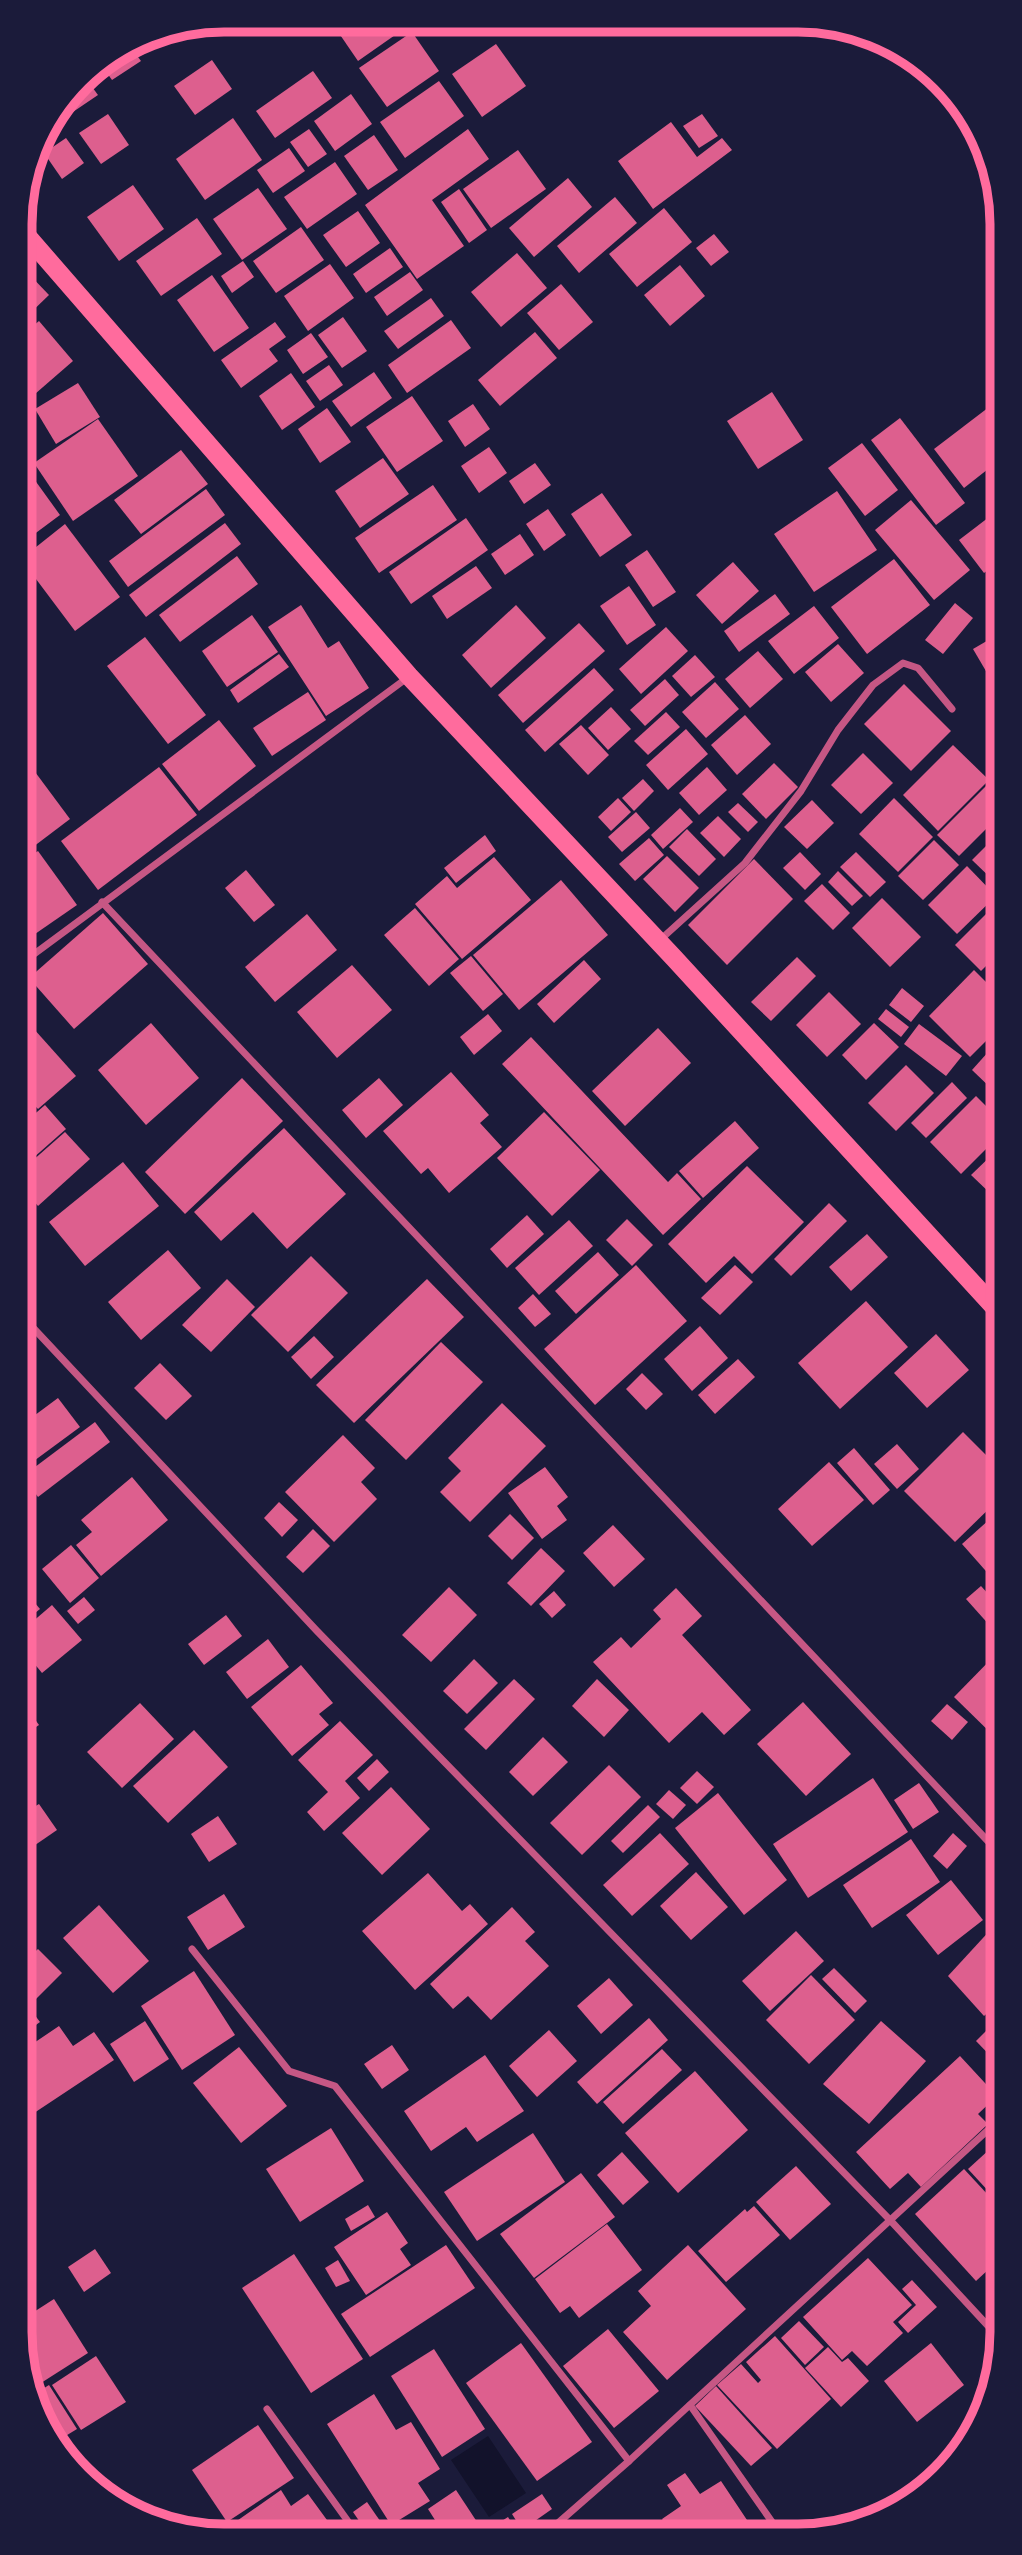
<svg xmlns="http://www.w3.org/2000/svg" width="1022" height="2555" font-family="'Archivo Narrow',sans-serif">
	<rect width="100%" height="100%" fill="#1b1b3a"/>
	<polygon fill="#12122b" points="488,2436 526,2493 489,2517 451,2460"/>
	<g fill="#dd5f8e">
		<polygon points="262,19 287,20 270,31"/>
		<polygon points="343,20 404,20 408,26 358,61 334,26"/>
		<polygon points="474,21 507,21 486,36"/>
		<polygon points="174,29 175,31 147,51 139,39"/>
		<polygon points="412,32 439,71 387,107 359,68"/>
		<polygon points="496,44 526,86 482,117 452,74"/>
		<polygon points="129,45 141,61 112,80 100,63"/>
		<polygon points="212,60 232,89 195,115 174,86"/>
		<polygon points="313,71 332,98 275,138 256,111"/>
		<polygon points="84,76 98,95 64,118 58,110"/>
		<polygon points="439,81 464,116 405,158 380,122"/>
		<polygon points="351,94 372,124 335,151 314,121"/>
		<polygon points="108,114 129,145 101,164 79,133"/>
		<polygon points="702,114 718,136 699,148 683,126"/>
		<polygon points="233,118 262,160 205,200 176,159"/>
		<polygon points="671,122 697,157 722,138 732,150 653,209 618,161"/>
		<polygon points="309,129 327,154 308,167 290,142"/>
		<polygon points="468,129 489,159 432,200 464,246 417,279 365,205"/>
		<polygon points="374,135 398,170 368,190 344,156"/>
		<polygon points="66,138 84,163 62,179 44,153"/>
		<polygon points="289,148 305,171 273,193 257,170"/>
		<polygon points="518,150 546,189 491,228 463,189"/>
		<polygon points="335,162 357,194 307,229 284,197"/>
		<polygon points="568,178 592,207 534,257 509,228"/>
		<polygon points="133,185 164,229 119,261 87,217"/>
		<polygon points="258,188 287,229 242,260 213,219"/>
		<polygon points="459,189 487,230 469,243 441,202"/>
		<polygon points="615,197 637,223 579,273 557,246"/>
		<polygon points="664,208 692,242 637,287 609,254"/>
		<polygon points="358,211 380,243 346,267 323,235"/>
		<polygon points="197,218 222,254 161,296 136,261"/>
		<polygon points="301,227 324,260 276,293 253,261"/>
		<polygon points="714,234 729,252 711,266 696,248"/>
		<polygon points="390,248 403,267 366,293 353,274"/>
		<polygon points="517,253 547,288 501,327 471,292"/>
		<polygon points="243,261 254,277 232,293 221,276"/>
		<polygon points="330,264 354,298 308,331 284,296"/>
		<polygon points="680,265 705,296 670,326 644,295"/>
		<polygon points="26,271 49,295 20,323 20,277"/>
		<polygon points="410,272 423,290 387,316 374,297"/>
		<polygon points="212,275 249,328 214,352 177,300"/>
		<polygon points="561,284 593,322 559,350 527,313"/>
		<polygon points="431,298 444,316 398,349 384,331"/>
		<polygon points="343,317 367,351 342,368 318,335"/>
		<polygon points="451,320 471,348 407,393 388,365"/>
		<polygon points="39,321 73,361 20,407 20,337"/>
		<polygon points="275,322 286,337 269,349 278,361 241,388 221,360"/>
		<polygon points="535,332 557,358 500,406 478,380"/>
		<polygon points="311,333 328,357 303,374 287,350"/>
		<polygon points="329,365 343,385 320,401 306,381"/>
		<polygon points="374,372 392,398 351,427 332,401"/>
		<polygon points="291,373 315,407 282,430 259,396"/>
		<polygon points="78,383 100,417 56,444 35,409"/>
		<polygon points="772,392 803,440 758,469 727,421"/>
		<polygon points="412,396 443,441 397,472 366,427"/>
		<polygon points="473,404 490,429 465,447 448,421"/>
		<polygon points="993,404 997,408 997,462 964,488 934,449"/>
		<polygon points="327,408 351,442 320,463 298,429"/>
		<polygon points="900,418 965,503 936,525 871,440"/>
		<polygon points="98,419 138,476 73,521 34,463"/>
		<polygon points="862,443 898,490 865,516 828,468"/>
		<polygon points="489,447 507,473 479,493 461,466"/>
		<polygon points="181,450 208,484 141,534 114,500"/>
		<polygon points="383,458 409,494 360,528 335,491"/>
		<polygon points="535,463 551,485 524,504 509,481"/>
		<polygon points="29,472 60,515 21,544 21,478"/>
		<polygon points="433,485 457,520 379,573 355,538"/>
		<polygon points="206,489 225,515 128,587 109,561"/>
		<polygon points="837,491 877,550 814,592 774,534"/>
		<polygon points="602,493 632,535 600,557 571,514"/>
		<polygon points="911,500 970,570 934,600 875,530"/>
		<polygon points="548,509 566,535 544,551 526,524"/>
		<polygon points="997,511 997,563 984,573 959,540"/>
		<polygon points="466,518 488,550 411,604 389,572"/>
		<polygon points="225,523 241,544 146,617 129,595"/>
		<polygon points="65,524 120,597 75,631 21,559"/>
		<polygon points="520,534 534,555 505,575 491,554"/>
		<polygon points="647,550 676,592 653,607 625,565"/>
		<polygon points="237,556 258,584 180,642 159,615"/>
		<polygon points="894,559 930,605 867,654 831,607"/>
		<polygon points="733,562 759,591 722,624 696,595"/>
		<polygon points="476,566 492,588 447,619 432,596"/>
		<polygon points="629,586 656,625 627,645 600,606"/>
		<polygon points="775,594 790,614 739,652 724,631"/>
		<polygon points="955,603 973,618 943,654 925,640"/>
		<polygon points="301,605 328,648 339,641 369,688 326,716 268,627"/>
		<polygon points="516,605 546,638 491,688 462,655"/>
		<polygon points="814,606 839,638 794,674 768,641"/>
		<polygon points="252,615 278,652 227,687 202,651"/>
		<polygon points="579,623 605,651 523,723 498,695"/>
		<polygon points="666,627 688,651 641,694 619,669"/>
		<polygon points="997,635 997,674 990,678 973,649"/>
		<polygon points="145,637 206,715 168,744 107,666"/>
		<polygon points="838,644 864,673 831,702 805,672"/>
		<polygon points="758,651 783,679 750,708 725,679"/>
		<polygon points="279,654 289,667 238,703 230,690"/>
		<polygon points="695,655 715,677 691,697 672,676"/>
		<polygon points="594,668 614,690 545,752 525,730"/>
		<polygon points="665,679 679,695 645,726 630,710"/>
		<polygon points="715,682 739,709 706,738 682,712"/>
		<polygon points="904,684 951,731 911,771 864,724"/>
		<polygon points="308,692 326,720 272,756 253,728"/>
		<polygon points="611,707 631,729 608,750 588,728"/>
		<polygon points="666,712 680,727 648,755 634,741"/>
		<polygon points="745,715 771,744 737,775 711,745"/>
		<polygon points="219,720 256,766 199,811 162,764"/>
		<polygon points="581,725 609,755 588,775 559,744"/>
		<polygon points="686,729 708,754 668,790 646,765"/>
		<polygon points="953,745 989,780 938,831 903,795"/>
		<polygon points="21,753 70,819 33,847 22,832"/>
		<polygon points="863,753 893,783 861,814 831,785"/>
		<polygon points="774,763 798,787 766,819 742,794"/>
		<polygon points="159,767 197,815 98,890 61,841"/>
		<polygon points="707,767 727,790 699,815 679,793"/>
		<polygon points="643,779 654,791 634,811 622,798"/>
		<polygon points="991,781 998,788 998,817 959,856 937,835"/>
		<polygon points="618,798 631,812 611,831 598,817"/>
		<polygon points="894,798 933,837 898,872 859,834"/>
		<polygon points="812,800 834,823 807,849 784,827"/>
		<polygon points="738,803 758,822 748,832 728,812"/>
		<polygon points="680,808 693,822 663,849 651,835"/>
		<polygon points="636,812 650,828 622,852 608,837"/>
		<polygon points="718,816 741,839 724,857 700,833"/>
		<polygon points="687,829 716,859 699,876 669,847"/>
		<polygon points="998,834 998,885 972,860"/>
		<polygon points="485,835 496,851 456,883 444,868"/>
		<polygon points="649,838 664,855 635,881 619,864"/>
		<polygon points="934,840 959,865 923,900 898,876"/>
		<polygon points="38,851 77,905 22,943 22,862"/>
		<polygon points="800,852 821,874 805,890 783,868"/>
		<polygon points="856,852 886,882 870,897 840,867"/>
		<polygon points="667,856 699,888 675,912 643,879"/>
		<polygon points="494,857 531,900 462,959 415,904 447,876 457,888"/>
		<polygon points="754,859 793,899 727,965 688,925"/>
		<polygon points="967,866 996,896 957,934 928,905"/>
		<polygon points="246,870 275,905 254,922 225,888"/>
		<polygon points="838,871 863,896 852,906 828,882"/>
		<polygon points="561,880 608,935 519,1010 473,955"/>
		<polygon points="822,884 850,913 833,930 804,901"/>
		<polygon points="882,898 921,937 890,967 852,928"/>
		<polygon points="998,902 998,954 981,971 955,945"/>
		<polygon points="415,908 459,959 429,986 384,935"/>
		<polygon points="103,913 148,964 74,1029 29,978"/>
		<polygon points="307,914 337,950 275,1002 245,967"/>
		<polygon points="471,956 503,994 483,1011 450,973"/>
		<polygon points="797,957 816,976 771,1021 751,1002"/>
		<polygon points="584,960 601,979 554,1023 537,1004"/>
		<polygon points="352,965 392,1010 337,1058 297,1012"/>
		<polygon points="974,970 998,994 998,1029 970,1057 929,1016"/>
		<polygon points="902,988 924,1006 911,1022 889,1005"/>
		<polygon points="829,992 861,1024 827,1057 796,1025"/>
		<polygon points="886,1009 909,1027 901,1037 878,1019"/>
		<polygon points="488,1014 502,1031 474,1055 460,1037"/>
		<polygon points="25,1019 76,1076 38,1109 22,1092 22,1022"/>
		<polygon points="151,1023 199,1078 146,1125 98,1070"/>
		<polygon points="874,1023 899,1047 866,1080 842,1055"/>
		<polygon points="919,1024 962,1056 946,1076 904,1044"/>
		<polygon points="658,1028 691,1063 625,1126 592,1091"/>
		<polygon points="531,1037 668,1182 677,1173 701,1199 663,1235 502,1064"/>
		<polygon points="998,1041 999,1091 996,1093 972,1070"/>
		<polygon points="906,1065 934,1093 896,1131 868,1103"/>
		<polygon points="451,1072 489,1115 480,1123 502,1147 449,1193 428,1168 421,1174 383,1131"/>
		<polygon points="242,1078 283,1121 185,1214 145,1172"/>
		<polygon points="379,1078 403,1105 366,1138 342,1110"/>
		<polygon points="952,1082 967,1098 926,1138 911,1123"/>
		<polygon points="976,1096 999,1119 999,1136 961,1174 930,1142"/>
		<polygon points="45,1105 66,1129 23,1167 22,1125"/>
		<polygon points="544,1112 600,1170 552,1216 497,1158"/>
		<polygon points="735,1121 759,1148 703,1198 679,1171"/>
		<polygon points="284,1128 346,1194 287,1249 253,1212 221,1241 194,1212"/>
		<polygon points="65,1132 90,1159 38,1206 23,1188 23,1169"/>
		<polygon points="999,1148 999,1190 993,1196 971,1175"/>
		<polygon points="123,1162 159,1206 85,1266 49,1222"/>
		<polygon points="747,1166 804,1222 752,1274 734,1256 706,1283 668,1244"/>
		<polygon points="829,1203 847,1221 791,1276 774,1259"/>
		<polygon points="527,1215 544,1234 507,1268 490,1249"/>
		<polygon points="627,1219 653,1245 632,1266 606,1240"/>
		<polygon points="569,1220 593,1246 539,1295 515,1268"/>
		<polygon points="867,1234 888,1257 851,1291 829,1267"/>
		<polygon points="168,1250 201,1288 141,1340 108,1302"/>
		<polygon points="598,1252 619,1275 576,1314 555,1291"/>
		<polygon points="311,1256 348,1293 288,1352 251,1315"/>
		<polygon points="636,1265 687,1321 595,1405 544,1349"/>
		<polygon points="735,1265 753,1282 720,1315 701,1298"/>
		<polygon points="227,1279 255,1307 211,1352 182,1325"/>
		<polygon points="427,1279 464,1317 354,1423 316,1385"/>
		<polygon points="533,1294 551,1314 535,1327 518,1308"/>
		<polygon points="866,1301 908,1347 840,1409 798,1363"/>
		<polygon points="700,1326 728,1358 692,1391 664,1359"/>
		<polygon points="936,1334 969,1370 927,1408 894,1373"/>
		<polygon points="314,1336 334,1357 311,1379 291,1357"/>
		<polygon points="441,1342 483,1382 406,1460 365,1420"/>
		<polygon points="738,1359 755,1377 715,1414 698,1395"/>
		<polygon points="160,1363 192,1396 166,1420 134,1388"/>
		<polygon points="642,1373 663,1394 646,1410 626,1389"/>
		<polygon points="23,1374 36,1390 23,1400"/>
		<polygon points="58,1398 80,1427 23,1469 23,1424"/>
		<polygon points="502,1403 546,1446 470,1522 440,1492 461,1471 448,1458"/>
		<polygon points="95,1422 110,1442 38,1497 23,1476"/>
		<polygon points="963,1432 1000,1469 1000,1498 955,1542 904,1491"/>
		<polygon points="343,1435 375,1468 361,1482 377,1499 334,1542 285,1492"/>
		<polygon points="897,1444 919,1469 897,1489 874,1464"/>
		<polygon points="854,1448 890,1490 873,1505 837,1463"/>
		<polygon points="829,1462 864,1500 812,1546 778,1509"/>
		<polygon points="545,1467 568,1497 557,1506 567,1520 542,1539 508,1493"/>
		<polygon points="132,1477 168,1520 101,1576 76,1545 92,1532 81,1520"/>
		<polygon points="279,1502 298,1520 282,1537 264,1518"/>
		<polygon points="1000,1510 1000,1587 962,1544"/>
		<polygon points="510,1514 534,1538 512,1560 488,1536"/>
		<polygon points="613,1525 645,1559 614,1587 583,1553"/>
		<polygon points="313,1529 330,1546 303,1573 286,1557"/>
		<polygon points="71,1545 99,1578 70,1603 42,1569"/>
		<polygon points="541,1548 565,1571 531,1606 507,1583"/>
		<polygon points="981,1586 1000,1607 1000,1637 966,1599"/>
		<polygon points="449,1587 477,1615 431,1662 402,1635"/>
		<polygon points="676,1588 702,1616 682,1635 751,1710 724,1735 702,1712 669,1743 593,1662 621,1637 631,1648 661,1619 653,1610"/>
		<polygon points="24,1590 40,1609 24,1622"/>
		<polygon points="554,1591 566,1605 552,1618 539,1604"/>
		<polygon points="84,1597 95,1610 78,1624 67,1611"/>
		<polygon points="52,1605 82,1640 42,1673 24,1651 24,1629"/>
		<polygon points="226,1615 242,1636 204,1665 188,1644"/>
		<polygon points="268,1639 289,1667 247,1699 226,1672"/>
		<polygon points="1000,1650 1001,1743 954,1697"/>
		<polygon points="474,1659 498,1683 467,1714 443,1691"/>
		<polygon points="301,1665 333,1703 319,1714 329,1725 292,1756 251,1707"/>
		<polygon points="514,1679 535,1699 486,1750 464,1729"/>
		<polygon points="597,1679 629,1710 604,1737 572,1706"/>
		<polygon points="803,1702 851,1754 806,1796 757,1744"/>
		<polygon points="140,1703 174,1739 122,1788 87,1752"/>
		<polygon points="24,1704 39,1725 24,1735"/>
		<polygon points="947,1704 968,1722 952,1740 931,1721"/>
		<polygon points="340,1721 373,1755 345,1781 360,1798 324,1831 307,1812 328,1792 298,1760"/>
		<polygon points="194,1730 228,1767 168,1823 133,1786"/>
		<polygon points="543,1737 568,1762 533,1796 509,1772"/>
		<polygon points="377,1759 389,1772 369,1791 357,1778"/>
		<polygon points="609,1765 641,1797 582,1855 550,1823"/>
		<polygon points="697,1771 714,1787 697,1804 680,1788"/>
		<polygon points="873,1778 908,1832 808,1898 773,1844"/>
		<polygon points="919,1783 939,1812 913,1829 894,1800"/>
		<polygon points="391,1787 430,1829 382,1875 342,1833"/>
		<polygon points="669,1790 686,1805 673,1819 656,1804"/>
		<polygon points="718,1793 787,1880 744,1915 675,1828"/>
		<polygon points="39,1804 57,1830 25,1852 24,1813"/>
		<polygon points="648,1805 660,1817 623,1853 611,1841"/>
		<polygon points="218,1816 237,1844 209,1862 191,1834"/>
		<polygon points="660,1833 689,1864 632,1916 603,1885"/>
		<polygon points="953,1833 967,1846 947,1869 933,1856"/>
		<polygon points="911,1839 940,1882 872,1928 843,1885"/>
		<polygon points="696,1872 728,1907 691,1940 660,1906"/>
		<polygon points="428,1873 462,1911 470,1904 488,1924 415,1990 362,1931"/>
		<polygon points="951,1880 983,1920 938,1955 906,1915"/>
		<polygon points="224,1894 245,1927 208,1950 187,1917"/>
		<polygon points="99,1905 149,1961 113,1993 63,1938"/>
		<polygon points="512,1907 535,1932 525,1941 549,1966 491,2020 468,1996 453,2009 430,1984"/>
		<polygon points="994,1926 1001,1933 1001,2001 984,2016 948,1976"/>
		<polygon points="796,1931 824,1961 770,2011 742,1981"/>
		<polygon points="38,1949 62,1973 36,1999 25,1988 25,1961"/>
		<polygon points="834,1968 867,2001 855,2013 822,1979"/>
		<polygon points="194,1971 235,2035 182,2070 141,2006"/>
		<polygon points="811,1975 855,2020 809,2064 766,2020"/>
		<polygon points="609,1978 633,2005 601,2034 577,2006"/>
		<polygon points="25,2002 40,2022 25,2033"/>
		<polygon points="1001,2016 1002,2068 976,2041"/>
		<polygon points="649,2018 668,2040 597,2104 577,2082"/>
		<polygon points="145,2021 169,2059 134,2082 110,2044"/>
		<polygon points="881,2021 926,2061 869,2124 823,2084"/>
		<polygon points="59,2026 73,2046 94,2032 114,2060 25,2119 25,2049"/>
		<polygon points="549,2030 577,2061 537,2097 509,2066"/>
		<polygon points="392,2045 409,2070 382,2089 364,2064"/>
		<polygon points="239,2047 287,2106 241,2143 193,2083"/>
		<polygon points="662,2049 682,2070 623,2124 603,2102"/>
		<polygon points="485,2055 524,2111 477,2142 466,2127 431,2151 404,2111"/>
		<polygon points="960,2056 997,2096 978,2114 988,2124 921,2187 908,2173 890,2189 856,2152"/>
		<polygon points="695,2071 748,2130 678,2193 625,2133"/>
		<polygon points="331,2128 364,2181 300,2222 266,2169"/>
		<polygon points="533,2133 565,2182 477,2241 444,2192"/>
		<polygon points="1002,2138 1002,2206 968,2169"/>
		<polygon points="622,2152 649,2182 623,2205 597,2175"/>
		<polygon points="796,2166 831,2204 790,2240 756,2202"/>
		<polygon points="964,2169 1002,2210 1002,2257 976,2281 915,2214"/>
		<polygon points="581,2173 615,2217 534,2278 500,2234"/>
		<polygon points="368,2205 375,2217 351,2231 345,2219"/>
		<polygon points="754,2206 780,2235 726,2282 698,2251 745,2209 747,2212"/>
		<polygon points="387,2212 408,2243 400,2249 411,2265 366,2295 334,2247"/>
		<polygon points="607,2224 642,2270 579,2318 570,2306 560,2313 535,2279"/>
		<polygon points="446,2245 475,2288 370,2357 341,2314"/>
		<polygon points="688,2245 746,2309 667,2380 623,2332 651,2306 638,2291"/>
		<polygon points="95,2249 111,2273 84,2292 68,2267"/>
		<polygon points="294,2254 363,2359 311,2393 242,2288"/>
		<polygon points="868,2258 912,2305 893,2322 903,2333 867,2366 852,2351 842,2360 803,2317"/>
		<polygon points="338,2260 350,2281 336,2287 325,2268"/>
		<polygon points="912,2280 937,2307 908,2333 898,2322 916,2305 902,2289"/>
		<polygon points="54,2299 88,2353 30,2390 26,2384 26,2317"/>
		<polygon points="799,2321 824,2347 805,2365 781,2338"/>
		<polygon points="608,2329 659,2391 614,2428 563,2366"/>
		<polygon points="775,2336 831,2399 777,2449 717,2385 741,2364 758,2383 761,2380 746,2362"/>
		<polygon points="521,2343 592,2442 537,2481 466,2383"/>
		<polygon points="931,2343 964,2385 917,2422 884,2381"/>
		<polygon points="828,2347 842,2362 848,2358 869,2381 841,2407 805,2368"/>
		<polygon points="434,2349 485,2429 442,2457 391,2376"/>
		<polygon points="96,2356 126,2402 81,2430 52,2385"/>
		<polygon points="49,2385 77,2429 59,2440 33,2395"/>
		<polygon points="716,2386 772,2448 751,2466 695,2406"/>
		<polygon points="374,2394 396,2430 411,2422 440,2469 418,2483 430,2501 391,2525 327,2424"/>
		<polygon points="258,2425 294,2478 227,2522 192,2470"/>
		<polygon points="685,2473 700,2494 721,2481 753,2529 669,2530 662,2519 681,2506 667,2485"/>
		<polygon points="281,2490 291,2506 308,2494 335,2531 221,2532"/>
		<polygon points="456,2490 483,2531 442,2531 428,2509"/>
		<polygon points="542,2494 552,2509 522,2530 512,2514"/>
		<polygon points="367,2502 387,2531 366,2531 353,2512"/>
		<polygon points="508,2517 516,2530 486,2531"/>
	</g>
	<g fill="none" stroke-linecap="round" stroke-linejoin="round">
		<g stroke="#c65784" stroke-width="7">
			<polyline points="102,902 1001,1855"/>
			<polyline points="660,940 745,863 801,791 838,730 873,685 903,663 918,668 952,709"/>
			<polyline points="22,963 407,678"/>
			<polyline points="23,1317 317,1631 890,2220 1002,2341"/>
			<polyline points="192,1949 289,2071 335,2086 629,2461"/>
			<polyline points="690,2405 777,2529"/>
			<polyline points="267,2409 355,2531"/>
			<polyline points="550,2530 629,2461 1002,2117"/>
		</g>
		<polyline stroke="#ff6b9d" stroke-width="19" points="20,228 409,676 674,958 999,1312"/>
	</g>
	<path d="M0 0H1022V2555H0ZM224 32H798A192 192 0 0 1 990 224V2332A192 192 0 0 1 798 2524H224A192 192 0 0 1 32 2332V224A192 192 0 0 1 224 32Z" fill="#1b1b3a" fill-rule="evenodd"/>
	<path fill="none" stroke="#ff6b9d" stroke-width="9" d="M224 32H798A192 192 0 0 1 990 224V2332A192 192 0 0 1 798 2524H224A192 192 0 0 1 32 2332V224A192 192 0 0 1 224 32Z"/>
</svg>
